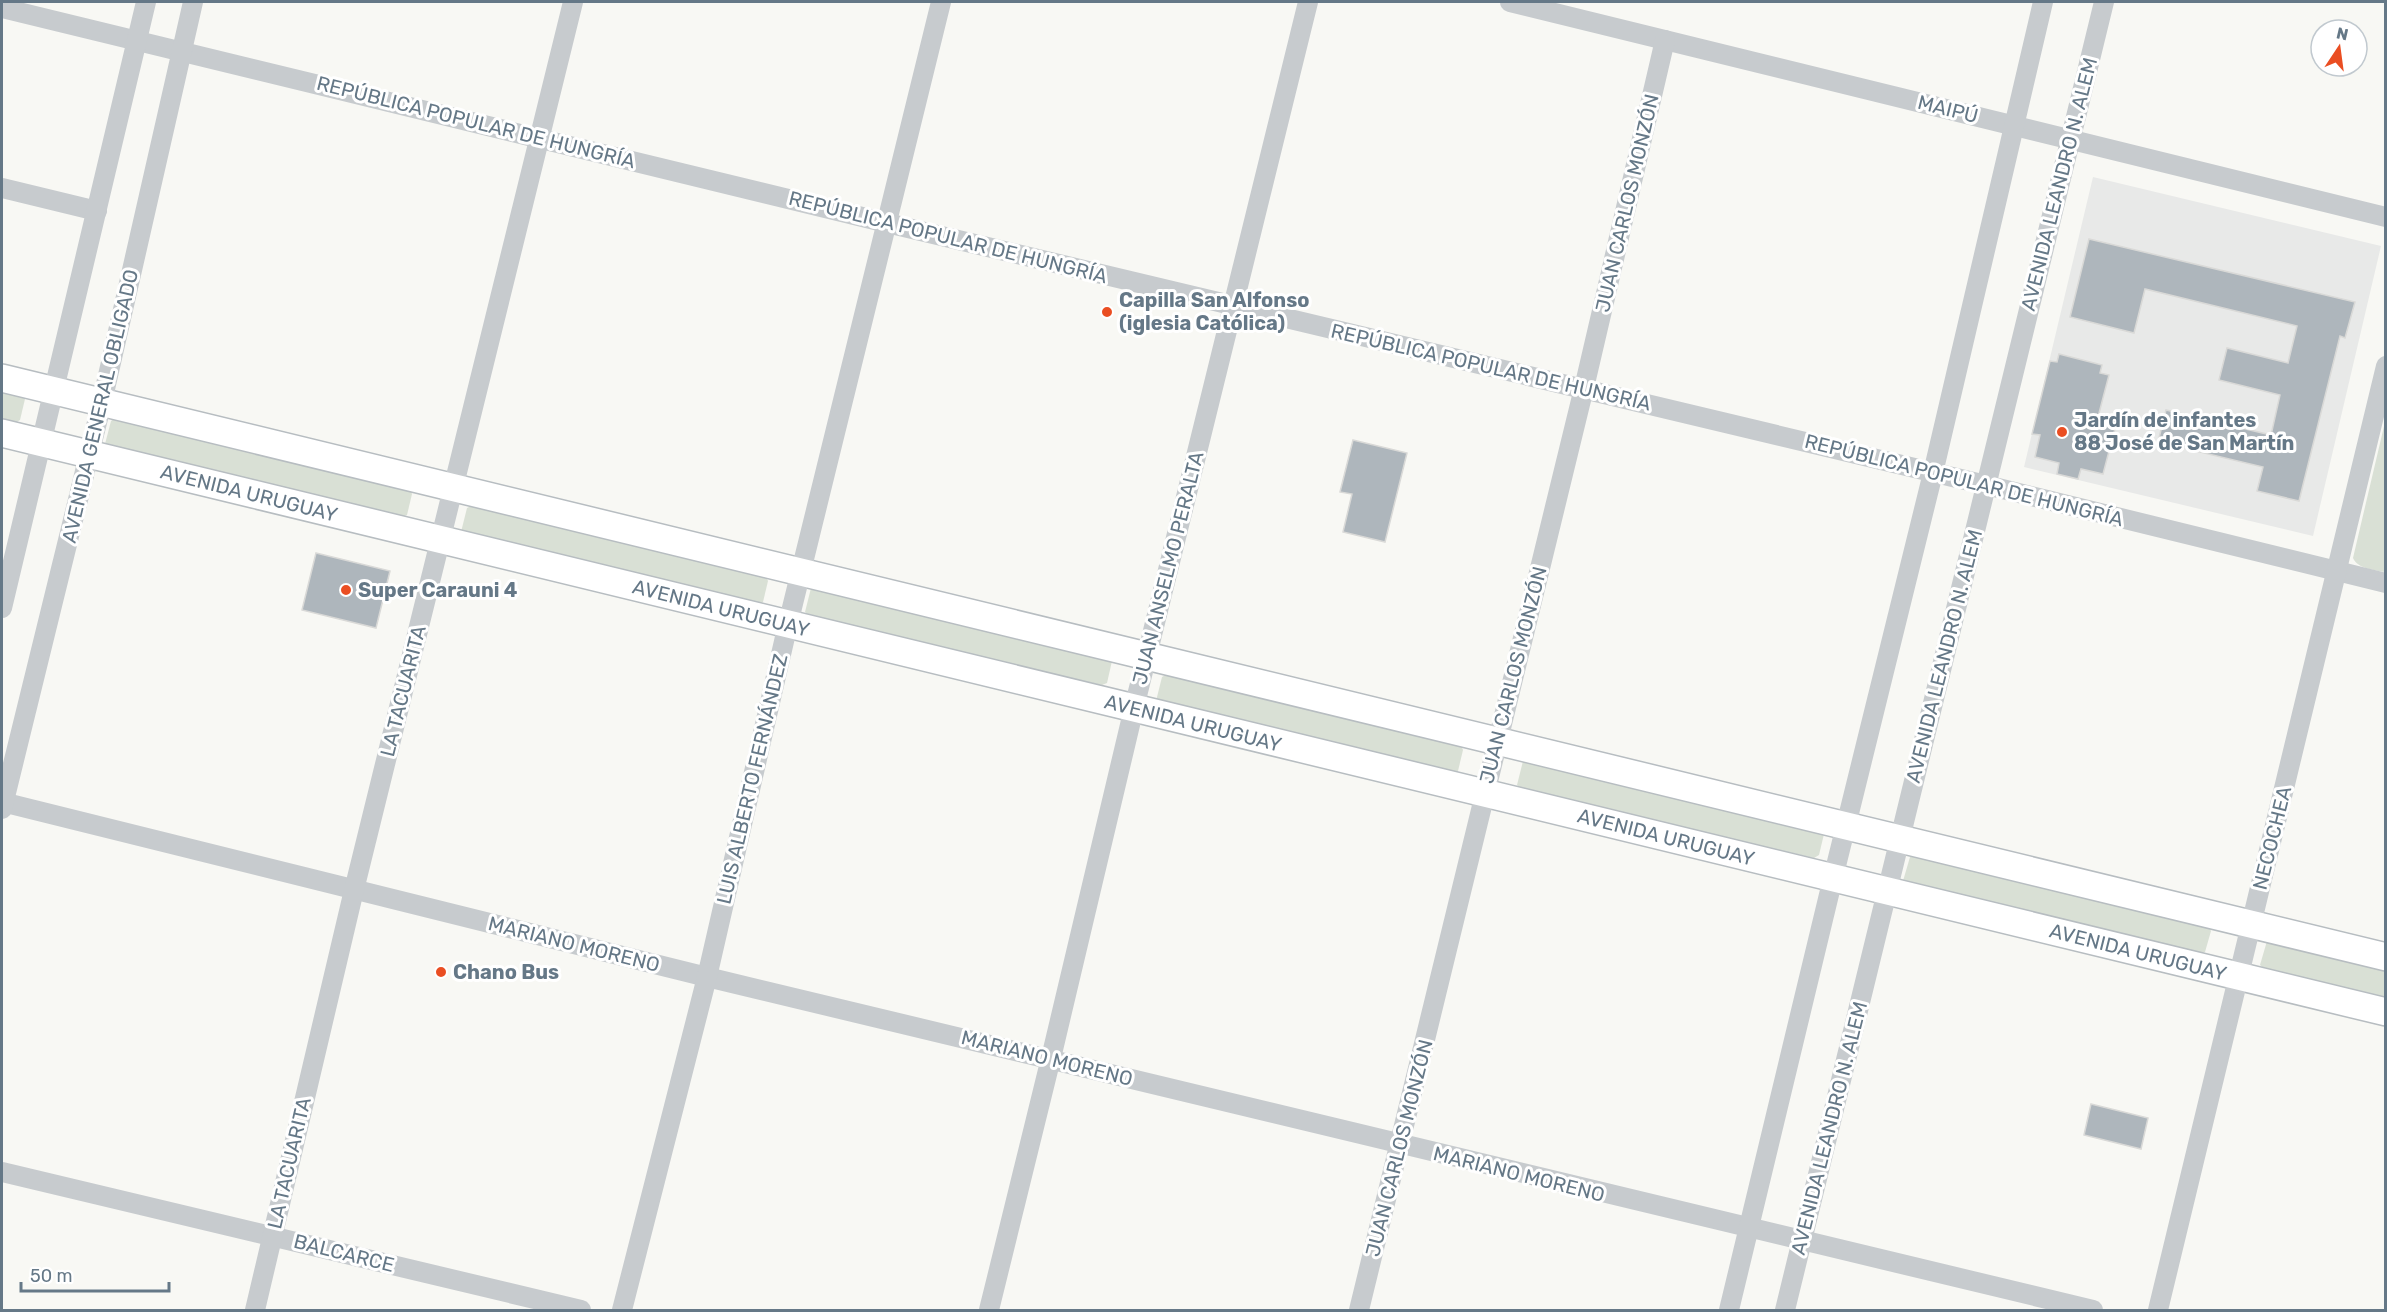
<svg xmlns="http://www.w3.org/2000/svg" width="2387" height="1312" font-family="Rubik,sans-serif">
	<rect width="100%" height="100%" fill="#f8f8f4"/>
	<polygon fill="#e8e9e8" points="2093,177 2381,246 2313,536 2024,467"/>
	<g fill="#d9e0d5">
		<polygon points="2,387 22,392 25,399 20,420 15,423 2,420"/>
		<polygon points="118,416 409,486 412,494 407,515 402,517 105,444 111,421"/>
		<path d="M2385,422V572C2374,570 2358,569 2353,558Z"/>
		<polygon points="475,504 765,574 768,581 763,602 758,605 461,532 467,508"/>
		<polygon points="811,588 1112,661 1107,683 1102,685 811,618 805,612"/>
		<polygon points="1169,673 1460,743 1463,750 1458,771 1453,774 1156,701 1162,677"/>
		<polygon points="1530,757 1824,834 1819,855 1814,858 1523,791 1517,785 1523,761"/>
		<polygon points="1917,853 2207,923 2211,931 2205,952 2200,954 1903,881 1910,857"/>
		<polygon points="2267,941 2385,964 2385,998 2266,971 2260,965"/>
	</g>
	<g fill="#aeb6bc" stroke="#d9d9d7" stroke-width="1.5">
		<polygon points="2089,239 2355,302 2345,338 2340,336 2299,501 2257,491 2263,467 2158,442 2166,410 2271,435 2280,395 2219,380 2227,348 2288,363 2297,326 2145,289 2134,333 2070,317"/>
		<polygon points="2059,354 2102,365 2100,373 2109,375 2098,417 2117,421 2103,474 2081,469 2078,479 2057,474 2059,463 2035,457 2040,435 2032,434 2050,361 2057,362"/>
		<polygon points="1353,440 1407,453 1385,542 1343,532 1352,494 1340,492"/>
		<polygon points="316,553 390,571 376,628 302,610"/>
		<polygon points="2091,1104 2148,1118 2141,1149 2084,1135"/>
	</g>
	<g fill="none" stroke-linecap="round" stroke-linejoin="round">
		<g stroke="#b7bdc1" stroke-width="30">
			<g id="secondary">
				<polyline points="2,378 2386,957"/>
				<polyline points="2,433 2386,1012"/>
			</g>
		</g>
		<g stroke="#c7cbce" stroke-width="20">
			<polyline points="1510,2 2386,217"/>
			<polyline points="2,8 887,223 1986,485 2386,583"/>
			<polyline points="2,188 97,211"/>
			<polyline points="2,608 146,2"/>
			<polyline points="2,802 707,977 2093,1310"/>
			<polyline points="2,809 102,402 193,2"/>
			<polyline points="2,1172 581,1310"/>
			<polyline points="255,1310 354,890 573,2"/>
			<polyline points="622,1310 707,977 788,624 941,2"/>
			<polyline points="989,1310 1051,1058 1134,708 1308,2"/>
			<polyline points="1359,1310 1584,388 1665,40"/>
			<polyline points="1729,1310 1833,878 1933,473 2043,2"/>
			<polyline points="1785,1310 2104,2"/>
			<polyline points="2158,1310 2386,366"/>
		</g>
		<use href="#secondary" stroke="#fff" stroke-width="27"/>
	</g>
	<g fill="#ea4e22" stroke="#fff" stroke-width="2">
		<circle cx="1107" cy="312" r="6"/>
		<circle cx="2062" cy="432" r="6"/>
		<circle cx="346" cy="590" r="6"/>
		<circle cx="441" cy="972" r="6"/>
	</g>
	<g text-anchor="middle" stroke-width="6" stroke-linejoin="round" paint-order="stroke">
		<g font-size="20" fill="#657887" stroke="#fff">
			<text transform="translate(1948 109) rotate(14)" y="7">MAIPÚ</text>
			<text transform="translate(476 122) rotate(14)" y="7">REPÚBLICA POPULAR DE HUNGRÍA</text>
			<text transform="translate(2059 184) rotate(-76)" y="7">AVENIDA LEANDRO N. ALEM</text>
			<text transform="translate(1627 203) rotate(-77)" y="7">JUAN CARLOS MONZÓN</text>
			<text transform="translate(948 237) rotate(14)" y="7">REPÚBLICA POPULAR DE HUNGRÍA</text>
			<text transform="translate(1491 367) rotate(13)" y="7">REPÚBLICA POPULAR DE HUNGRÍA</text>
			<text transform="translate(100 406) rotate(-77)" y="7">AVENIDA GENERAL OBLIGADO</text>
			<text transform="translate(1964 480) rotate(14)" y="7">REPÚBLICA POPULAR DE HUNGRÍA</text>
			<text transform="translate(249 493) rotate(14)" y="7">AVENIDA URUGUAY</text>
			<text transform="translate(1168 568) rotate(-76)" y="7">JUAN ANSELMO PERALTA</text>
			<text transform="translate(721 608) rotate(14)" y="7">AVENIDA URUGUAY</text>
			<text transform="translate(1944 656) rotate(-76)" y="7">AVENIDA LEANDRO N. ALEM</text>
			<text transform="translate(1513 675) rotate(-76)" y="7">JUAN CARLOS MONZÓN</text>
			<text transform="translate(403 691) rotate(-76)" y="7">LA TACUARITA</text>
			<text transform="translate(1193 723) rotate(14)" y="7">AVENIDA URUGUAY</text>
			<text transform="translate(752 779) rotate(-77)" y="7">LUIS ALBERTO FERNÁNDEZ</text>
			<text transform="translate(1666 837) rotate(14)" y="7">AVENIDA URUGUAY</text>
			<text transform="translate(2272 838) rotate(-76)" y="7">NECOCHEA</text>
			<text transform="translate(574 944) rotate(14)" y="7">MARIANO MORENO</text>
			<text transform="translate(2138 952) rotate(14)" y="7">AVENIDA URUGUAY</text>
			<text transform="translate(1047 1058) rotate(14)" y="7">MARIANO MORENO</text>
			<text transform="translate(1829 1128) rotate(-76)" y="7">AVENIDA LEANDRO N. ALEM</text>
			<text transform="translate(1399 1148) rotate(-76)" y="7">JUAN CARLOS MONZÓN</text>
			<text transform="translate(289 1163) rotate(-77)" y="7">LA TACUARITA</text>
			<text transform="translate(1519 1174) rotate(14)" y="7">MARIANO MORENO</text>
			<text transform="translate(344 1253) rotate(14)" y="7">BALCARCE</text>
		</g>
		<g font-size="20" font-weight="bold" fill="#657887" stroke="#fff" text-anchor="start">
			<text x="1119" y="307">Capilla San Alfonso<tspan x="1119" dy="23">(iglesia Católica)</tspan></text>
			<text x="2074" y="427">Jardín de infantes<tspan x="2074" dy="23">88 José de San Martín</tspan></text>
			<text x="358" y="597">Super Carauni 4</text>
			<text x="453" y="979">Chano Bus</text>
		</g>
	</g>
	<rect width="2387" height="1312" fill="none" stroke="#657887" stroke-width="6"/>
	<g transform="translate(2339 48) rotate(13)"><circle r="28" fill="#ffffff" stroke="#c1c9cf" stroke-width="1.5"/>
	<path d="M0-4.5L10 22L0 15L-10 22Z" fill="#ea4e22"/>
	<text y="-9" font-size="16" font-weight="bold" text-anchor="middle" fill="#657887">N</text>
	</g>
	<path d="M21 1282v9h148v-9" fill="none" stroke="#657887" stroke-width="3"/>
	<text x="30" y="1282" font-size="18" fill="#657887" stroke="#ffffff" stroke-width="4.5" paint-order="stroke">50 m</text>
</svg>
